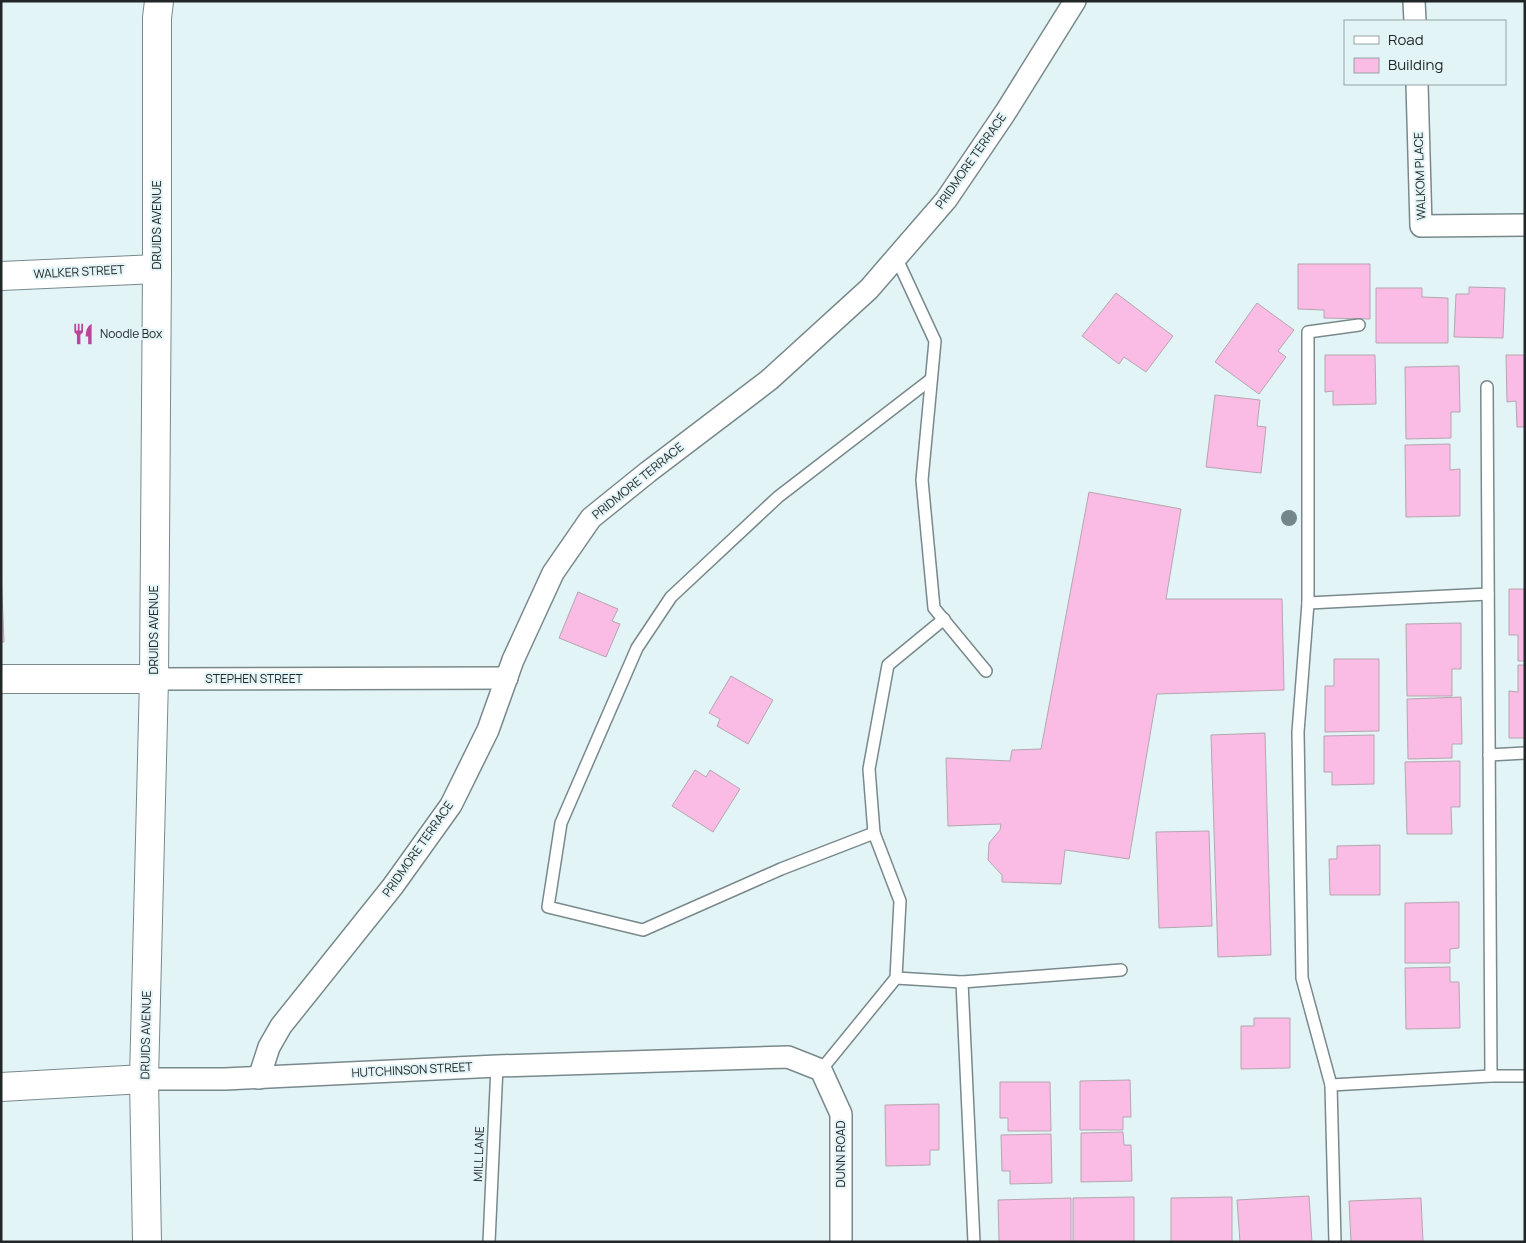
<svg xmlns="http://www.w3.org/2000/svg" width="1526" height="1243" font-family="Manrope,sans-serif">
	<rect width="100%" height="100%" fill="#e3f4f7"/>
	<g fill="#fabbe4" stroke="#b4a7af">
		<polygon points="1298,264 1370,264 1370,319 1324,318 1324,310 1298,309"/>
		<polygon points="1469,287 1505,288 1503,338 1454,337 1456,294 1469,294"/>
		<polygon points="1376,288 1422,288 1422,297 1448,298 1448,343 1376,343"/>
		<polygon points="1116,293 1173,336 1146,372 1124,357 1119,364 1082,336"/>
		<polygon points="1257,303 1294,330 1278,351 1286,357 1259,394 1215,362"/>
		<polygon points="1325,355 1375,355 1376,404 1333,405 1333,391 1325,392"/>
		<polygon points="1506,355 1525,355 1525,427 1517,427 1516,401 1507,402"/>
		<polygon points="1459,366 1460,412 1451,412 1451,438 1406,439 1405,367"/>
		<polygon points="1215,395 1260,400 1257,426 1266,427 1261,473 1206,467"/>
		<polygon points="1450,444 1450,470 1460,469 1460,516 1406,517 1405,445"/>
		<polygon points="1089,492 1181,509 1166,599 1282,599 1284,690 1157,694 1129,859 1065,850 1061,884 1002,882 1002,875 988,860 989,843 1000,830 1001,824 948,826 946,758 1010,761 1012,750 1041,749"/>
		<polygon points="1,570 4,642 1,642"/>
		<polygon points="1509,589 1525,589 1525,661 1518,661 1518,635 1509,635"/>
		<polygon points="578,592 618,609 612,621 620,624 606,657 559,638"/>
		<polygon points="1461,623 1461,669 1452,669 1452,696 1407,696 1406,624"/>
		<polygon points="1334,659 1379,659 1379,731 1325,732 1325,686 1334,686"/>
		<polygon points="1518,665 1525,665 1525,738 1509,738 1509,691 1518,692"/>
		<polygon points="731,676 773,700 748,744 717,726 720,719 709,713"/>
		<polygon points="1461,697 1462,744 1452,744 1452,758 1408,759 1407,699"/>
		<polygon points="1265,733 1271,955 1218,957 1211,735"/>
		<polygon points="1374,735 1374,784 1332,785 1332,772 1324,772 1324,736"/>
		<polygon points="1460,761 1460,807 1451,807 1452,834 1407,834 1405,762"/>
		<polygon points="695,770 706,777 710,770 740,789 713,832 672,806"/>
		<polygon points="1209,831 1212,926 1159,928 1156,832"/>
		<polygon points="1380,845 1380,895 1330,895 1329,859 1337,859 1337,846"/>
		<polygon points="1459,902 1459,948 1450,949 1450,963 1405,963 1405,903"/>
		<polygon points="1450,967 1450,982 1459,982 1460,1028 1406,1029 1405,968"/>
		<polygon points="1254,1018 1290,1018 1290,1068 1241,1069 1241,1026 1254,1026"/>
		<polygon points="1130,1080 1131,1117 1123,1117 1123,1130 1080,1130 1080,1081"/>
		<polygon points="1000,1082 1050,1082 1051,1131 1008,1131 1008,1118 1000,1118"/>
		<polygon points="939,1104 939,1150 930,1150 930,1165 886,1166 885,1105"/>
		<polygon points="1123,1132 1124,1145 1131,1145 1132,1181 1081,1182 1081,1133"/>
		<polygon points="1051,1134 1052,1183 1010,1184 1010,1171 1002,1171 1001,1135"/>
		<polygon points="1309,1196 1312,1242 1240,1242 1237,1200"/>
		<polygon points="1134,1197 1134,1242 1073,1242 1073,1198"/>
		<polygon points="1232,1197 1232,1242 1171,1242 1171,1198"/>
		<polygon points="1071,1198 1071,1242 999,1242 998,1200"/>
		<polygon points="1421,1198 1423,1242 1351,1242 1349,1201"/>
	</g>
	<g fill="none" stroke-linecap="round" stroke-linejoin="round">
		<g stroke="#79898b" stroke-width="14">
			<g id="lane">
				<polyline points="896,257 935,341 922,480 934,608 986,671"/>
				<polyline points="1487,387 1491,1076"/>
				<polyline points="1308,603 1488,594"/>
				<polyline points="1489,755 1525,753"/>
				<polyline points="874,833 781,869 643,930 548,907 561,823 637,648 671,597 778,497 930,380"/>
				<polyline points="896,978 900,901 874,833 869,769 888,665 944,619"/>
				<polyline points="821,1070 896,978 962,982"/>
				<polyline points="1331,1085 1491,1076 1525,1076"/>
				<polyline points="489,1242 497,1066"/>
				<polyline points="974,1242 962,982 1121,970"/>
				<polyline points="1335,1242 1331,1085 1302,978 1298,732 1308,603 1308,332 1359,325"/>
			</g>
		</g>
		<g stroke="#79898b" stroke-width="24">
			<g id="street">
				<polyline points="1414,1 1415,21"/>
				<polyline points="1417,84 1421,226 1525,225"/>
				<polyline points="154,679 507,678"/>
				<polyline points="259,1078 269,1047 281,1026 393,886 451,805 488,730 513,660 553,573 591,518 648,472 769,380 869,289 946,200 1005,113 1075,1"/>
				<polyline points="144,1079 225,1079 497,1066 788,1057 821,1070 841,1114 841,1242"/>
			</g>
		</g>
		<g stroke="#79898b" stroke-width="30">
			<g id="secondary">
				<polyline points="1,276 157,269"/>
				<polyline points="1,679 154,679"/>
				<polyline points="1,1087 144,1079"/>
				<polyline points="147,1242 144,1079 154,679 157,269 157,18 159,1"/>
			</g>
		</g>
		<use href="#lane" stroke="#fff" stroke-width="11"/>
		<use href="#street" stroke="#fff" stroke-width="21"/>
		<use href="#secondary" stroke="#fff" stroke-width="28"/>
	</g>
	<circle fill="#73878a" cx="1289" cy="518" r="8"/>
	<defs>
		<g id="restaurant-bare" transform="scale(1.725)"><path d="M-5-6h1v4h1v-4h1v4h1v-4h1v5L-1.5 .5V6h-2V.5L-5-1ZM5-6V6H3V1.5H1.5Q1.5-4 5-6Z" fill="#bc459b" stroke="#e3f4f7" stroke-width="2.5" paint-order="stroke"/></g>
	</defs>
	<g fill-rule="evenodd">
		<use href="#restaurant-bare" x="83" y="334"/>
	</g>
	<g text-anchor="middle" stroke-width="4" stroke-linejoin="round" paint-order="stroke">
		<g font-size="12" fill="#212728" stroke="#e3f4f7">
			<text transform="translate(971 161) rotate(-55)" y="4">PRIDMORE TERRACE</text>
			<text transform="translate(1420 176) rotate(-92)" y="4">WALKOM PLACE</text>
			<text transform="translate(157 225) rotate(-90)" y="4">DRUIDS AVENUE</text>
			<text transform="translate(79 272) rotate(-3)" y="4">WALKER STREET</text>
			<text transform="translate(638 481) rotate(-39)" y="4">PRIDMORE TERRACE</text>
			<text transform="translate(154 630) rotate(-90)" y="4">DRUIDS AVENUE</text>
			<text x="254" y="683">STEPHEN STREET</text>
			<text transform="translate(418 849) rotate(-55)" y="4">PRIDMORE TERRACE</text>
			<text transform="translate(146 1035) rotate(-89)" y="4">DRUIDS AVENUE</text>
			<text transform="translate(412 1070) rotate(-3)" y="4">HUTCHINSON STREET</text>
			<text transform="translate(479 1154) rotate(-88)" y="4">MILL LANE</text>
			<text transform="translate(841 1154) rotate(-90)" y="4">DUNN ROAD</text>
		</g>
		<g font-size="12" fill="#212728" stroke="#e3f4f7" text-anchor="start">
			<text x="100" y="338">Noodle Box</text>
		</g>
	</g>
	<rect width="1526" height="1243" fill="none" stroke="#212728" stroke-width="5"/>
	<rect x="1344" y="20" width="162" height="65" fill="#e3f4f7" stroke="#95a2a4"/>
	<rect x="1354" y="36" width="25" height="8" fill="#ffffff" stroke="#95a2a4"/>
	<text x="1388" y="45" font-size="15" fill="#212728">Road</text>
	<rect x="1354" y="58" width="25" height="15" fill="#fabbe4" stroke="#95a2a4"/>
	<text x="1388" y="70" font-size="15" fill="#212728">Building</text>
</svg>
